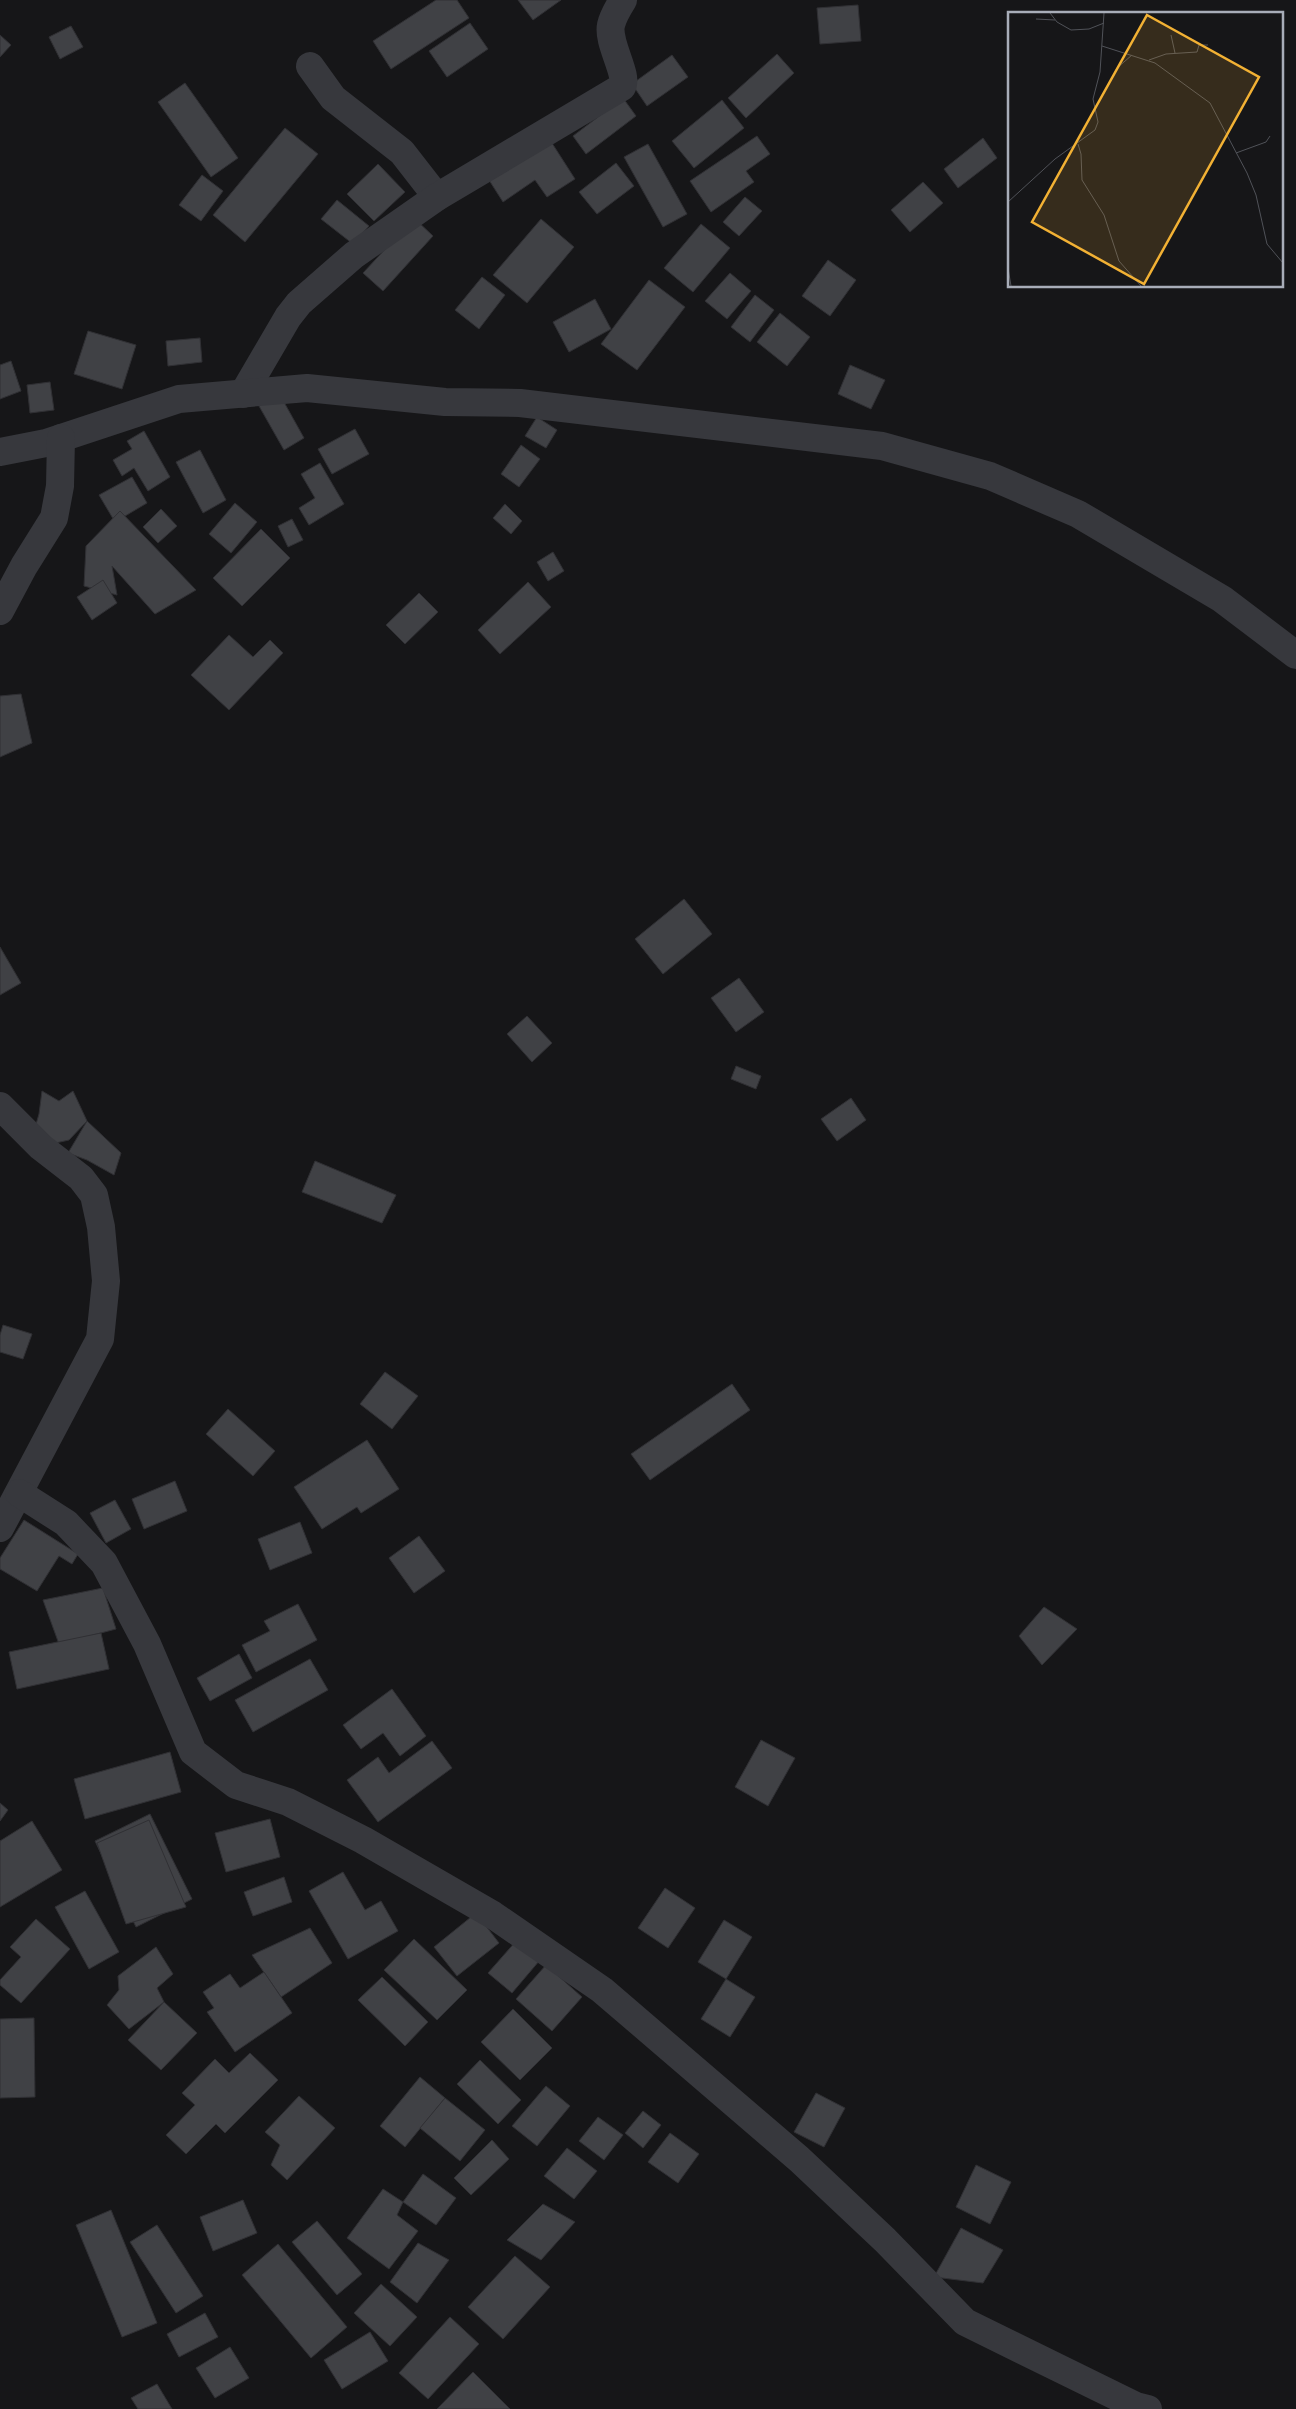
<svg xmlns="http://www.w3.org/2000/svg" width="1296" height="2409" font-family="'Fira Sans',sans-serif">
	<rect width="100%" height="100%" fill="#161618"/>
	<g fill="#404145" stroke="#303034">
		<polygon points="436,0 457,0 469,18 391,69 373,41"/>
		<polygon points="518,0 561,0 533,20"/>
		<polygon points="858,5 861,41 820,44 817,8"/>
		<polygon points="470,23 488,49 447,77 429,51"/>
		<polygon points="71,26 83,47 60,59 49,37"/>
		<polygon points="0,35 11,45 0,57"/>
		<polygon points="777,54 794,73 746,118 728,98"/>
		<polygon points="672,55 688,77 647,106 632,84"/>
		<polygon points="185,83 238,158 211,177 158,102"/>
		<polygon points="623,98 636,116 586,154 573,136"/>
		<polygon points="722,100 744,128 694,168 672,141"/>
		<polygon points="285,128 318,154 245,242 213,215"/>
		<polygon points="757,136 770,154 746,171 754,182 711,212 690,181"/>
		<polygon points="983,138 997,158 958,188 944,169"/>
		<polygon points="550,140 575,179 547,197 535,180 503,202 489,180"/>
		<polygon points="648,144 687,214 663,227 624,157"/>
		<polygon points="616,163 634,186 597,214 579,192"/>
		<polygon points="378,164 405,192 374,221 347,194"/>
		<polygon points="202,175 223,191 201,221 179,205"/>
		<polygon points="923,182 943,203 910,232 891,210"/>
		<polygon points="745,197 762,211 739,236 723,222"/>
		<polygon points="337,200 369,226 353,244 321,219"/>
		<polygon points="414,218 433,236 383,291 363,273"/>
		<polygon points="541,219 574,247 527,303 493,275"/>
		<polygon points="701,224 730,248 693,292 664,268"/>
		<polygon points="828,260 856,280 830,316 802,296"/>
		<polygon points="730,273 751,291 727,319 705,301"/>
		<polygon points="482,277 505,295 479,329 455,310"/>
		<polygon points="649,280 685,307 637,370 601,344"/>
		<polygon points="755,295 774,310 750,342 731,327"/>
		<polygon points="595,299 611,329 569,352 553,322"/>
		<polygon points="780,313 810,337 787,366 757,342"/>
		<polygon points="88,331 136,345 122,389 74,374"/>
		<polygon points="200,338 202,362 168,366 166,341"/>
		<polygon points="11,361 21,391 0,399 0,365"/>
		<polygon points="850,365 885,380 871,409 838,394"/>
		<polygon points="50,382 54,410 30,413 27,385"/>
		<polygon points="280,395 304,438 284,450 259,406"/>
		<polygon points="537,417 557,430 546,448 525,436"/>
		<polygon points="355,429 369,454 332,474 318,449"/>
		<polygon points="144,431 170,477 148,491 134,468 122,476 113,460 132,449 127,441"/>
		<polygon points="521,445 540,459 519,487 501,474"/>
		<polygon points="200,450 226,500 203,513 176,462"/>
		<polygon points="320,463 344,504 309,525 299,508 315,498 301,474"/>
		<polygon points="132,477 147,503 115,522 99,495"/>
		<polygon points="235,503 257,522 231,553 209,534"/>
		<polygon points="505,504 522,521 511,534 493,518"/>
		<polygon points="161,509 177,526 158,543 143,527"/>
		<polygon points="120,511 196,590 155,614 112,566 117,595 84,586 86,546"/>
		<polygon points="292,519 303,540 288,547 278,526"/>
		<polygon points="261,529 290,558 242,606 213,578"/>
		<polygon points="553,552 564,571 548,581 537,562"/>
		<polygon points="103,580 117,603 92,620 77,597"/>
		<polygon points="528,582 551,607 500,654 478,630"/>
		<polygon points="419,593 438,612 405,644 386,625"/>
		<polygon points="229,635 253,657 270,640 283,653 229,710 191,675"/>
		<polygon points="21,694 32,743 0,757 0,696"/>
		<polygon points="684,899 712,934 663,974 635,939"/>
		<polygon points="0,947 21,983 0,995"/>
		<polygon points="739,978 764,1012 736,1032 711,998"/>
		<polygon points="527,1016 552,1043 532,1062 507,1034"/>
		<polygon points="736,1066 761,1076 756,1089 731,1079"/>
		<polygon points="42,1091 59,1101 73,1091 87,1121 69,1140 51,1144 32,1138 39,1114"/>
		<polygon points="851,1098 866,1120 837,1141 821,1119"/>
		<polygon points="87,1121 121,1153 114,1175 87,1160 68,1153"/>
		<polygon points="315,1161 396,1195 382,1223 302,1192"/>
		<polygon points="3,1325 32,1334 23,1359 0,1352 0,1335"/>
		<polygon points="385,1372 418,1396 392,1429 360,1404"/>
		<polygon points="732,1384 750,1410 650,1480 631,1454"/>
		<polygon points="228,1409 275,1451 253,1476 206,1434"/>
		<polygon points="367,1440 399,1489 361,1513 357,1507 322,1529 294,1487"/>
		<polygon points="175,1481 187,1511 144,1529 132,1499"/>
		<polygon points="115,1500 131,1529 106,1543 90,1513"/>
		<polygon points="24,1520 78,1554 72,1564 59,1556 37,1591 0,1569 0,1558"/>
		<polygon points="300,1522 312,1553 270,1570 258,1539"/>
		<polygon points="419,1536 445,1571 414,1593 389,1558"/>
		<polygon points="103,1588 116,1629 59,1644 43,1600"/>
		<polygon points="298,1604 317,1640 256,1672 242,1645 270,1631 264,1621"/>
		<polygon points="1044,1607 1077,1629 1042,1665 1019,1636"/>
		<polygon points="101,1633 109,1669 17,1689 9,1652"/>
		<polygon points="239,1654 252,1678 210,1701 197,1678"/>
		<polygon points="310,1659 328,1690 253,1732 235,1700"/>
		<polygon points="392,1689 426,1736 400,1756 383,1733 361,1749 343,1725"/>
		<polygon points="761,1740 795,1758 768,1806 735,1787"/>
		<polygon points="432,1741 452,1768 378,1822 347,1780 378,1757 389,1773"/>
		<polygon points="170,1752 181,1792 85,1819 74,1779"/>
		<polygon points="0,1803 8,1810 0,1821"/>
		<polygon points="150,1814 192,1899 136,1927 95,1841"/>
		<polygon points="270,1819 280,1857 226,1872 215,1833"/>
		<polygon points="149,1820 186,1907 126,1924 97,1843"/>
		<polygon points="32,1821 62,1870 0,1907 0,1841"/>
		<polygon points="343,1872 365,1910 381,1901 398,1931 348,1959 309,1891"/>
		<polygon points="284,1877 292,1902 253,1916 244,1892"/>
		<polygon points="665,1888 695,1908 668,1948 638,1928"/>
		<polygon points="85,1891 119,1952 89,1969 55,1907"/>
		<polygon points="476,1913 499,1943 457,1976 434,1947"/>
		<polygon points="36,1919 70,1949 21,2003 0,1985 0,1980 21,1957 10,1947"/>
		<polygon points="724,1920 752,1937 726,1979 698,1962"/>
		<polygon points="310,1928 332,1963 281,1997 252,1955"/>
		<polygon points="414,1939 467,1990 437,2020 384,1970"/>
		<polygon points="517,1940 540,1960 512,1993 488,1973"/>
		<polygon points="156,1947 173,1974 157,1988 164,2002 129,2029 107,2005 119,1990 118,1976"/>
		<polygon points="546,1965 582,1997 552,2031 516,1999"/>
		<polygon points="264,1972 292,2013 235,2052 207,2012 214,2008 203,1992 230,1974 240,1988"/>
		<polygon points="382,1977 428,2022 405,2046 358,2000"/>
		<polygon points="726,1979 755,1997 730,2037 701,2019"/>
		<polygon points="164,2002 197,2033 161,2070 128,2040"/>
		<polygon points="513,2009 552,2048 520,2080 481,2042"/>
		<polygon points="34,2018 35,2097 0,2098 0,2019"/>
		<polygon points="250,2053 278,2080 225,2133 216,2124 186,2154 166,2135 195,2105 182,2093 215,2059 229,2073"/>
		<polygon points="480,2060 521,2100 498,2124 457,2084"/>
		<polygon points="420,2077 445,2098 405,2147 380,2126"/>
		<polygon points="546,2086 570,2106 537,2146 512,2126"/>
		<polygon points="816,2093 845,2108 824,2147 794,2132"/>
		<polygon points="299,2096 335,2128 287,2180 271,2165 280,2145 265,2132"/>
		<polygon points="445,2098 485,2130 460,2161 420,2128"/>
		<polygon points="643,2111 661,2125 643,2148 625,2133"/>
		<polygon points="598,2117 623,2135 604,2160 579,2141"/>
		<polygon points="670,2133 699,2154 678,2183 648,2162"/>
		<polygon points="492,2140 509,2159 471,2195 454,2178"/>
		<polygon points="567,2148 597,2171 574,2199 544,2176"/>
		<polygon points="976,2165 1011,2182 990,2224 956,2207"/>
		<polygon points="423,2174 456,2198 436,2225 403,2202"/>
		<polygon points="383,2189 403,2202 397,2215 418,2231 389,2269 347,2238"/>
		<polygon points="243,2200 257,2233 213,2251 200,2217"/>
		<polygon points="543,2204 575,2222 541,2260 507,2240"/>
		<polygon points="111,2210 157,2323 122,2337 76,2225"/>
		<polygon points="317,2221 362,2274 337,2295 292,2242"/>
		<polygon points="157,2225 203,2296 176,2313 130,2242"/>
		<polygon points="961,2228 1003,2250 983,2283 934,2277"/>
		<polygon points="418,2243 449,2260 417,2303 390,2282"/>
		<polygon points="278,2244 347,2327 311,2358 242,2275"/>
		<polygon points="515,2256 550,2287 503,2339 468,2307"/>
		<polygon points="381,2284 417,2317 390,2346 354,2313"/>
		<polygon points="205,2313 218,2337 179,2357 167,2334"/>
		<polygon points="450,2317 479,2344 428,2399 399,2373"/>
		<polygon points="370,2332 388,2361 342,2389 324,2360"/>
		<polygon points="230,2347 249,2378 215,2398 196,2368"/>
		<polygon points="473,2372 510,2409 437,2409"/>
		<polygon points="157,2384 172,2409 138,2409 131,2398"/>
	</g>
	<g fill="none" stroke-linecap="round" stroke-linejoin="round">
		<g stroke="#37383d" stroke-width="28">
			<polyline points="310,66 333,98 402,152 437,197"/>
			<path d="M243,394L288,317L299,303L354,255L437,197L622,87C629,75 607,43 611,25C613,16 618,8 623,0"/>
			<polyline points="0,452 46,443 179,399 307,388 445,402 520,403 882,446 990,476 1078,514 1222,599 1296,655"/>
			<polyline points="0,611 24,566 54,518 60,486 61,438"/>
			<polyline points="0,1106 41,1147 81,1178 94,1195 101,1227 106,1281 100,1339 0,1528"/>
			<polyline points="19,1493 66,1523 104,1563 147,1644 193,1752 236,1785 288,1802 363,1840 493,1915 602,1990 799,2159 885,2240 965,2322 1136,2406 1148,2409"/>
		</g>
	</g>
	<g transform="translate(1008 12)">
		<rect width="275" height="275" fill="#161618"/>
		<path fill="none" stroke="#505258" stroke-width="1" d="M42,1L49,10L63,18L81,17L96,11M28,7L47,8M163,23L167,41M94,34L147,51L202,91L239,161L248,183L259,232L275,251M141,48L158,42L189,40L191,33H200M109,56L124,43M70,132L73,142L74,168L96,203L111,249L133,274M228,141L258,130L262,124M0,190L47,147L87,118L90,110L85,87L92,60L96,1M0,256L3,274"/>
		<path fill="#f2b134" fill-opacity="0.15" stroke="#f2b134" stroke-width="2.5" d="M139,3L251,65L136,272L24,210Z"/>
		<rect width="275" height="275" fill="none" stroke="#a8adb8" stroke-width="2.5"/>
	</g>
</svg>
